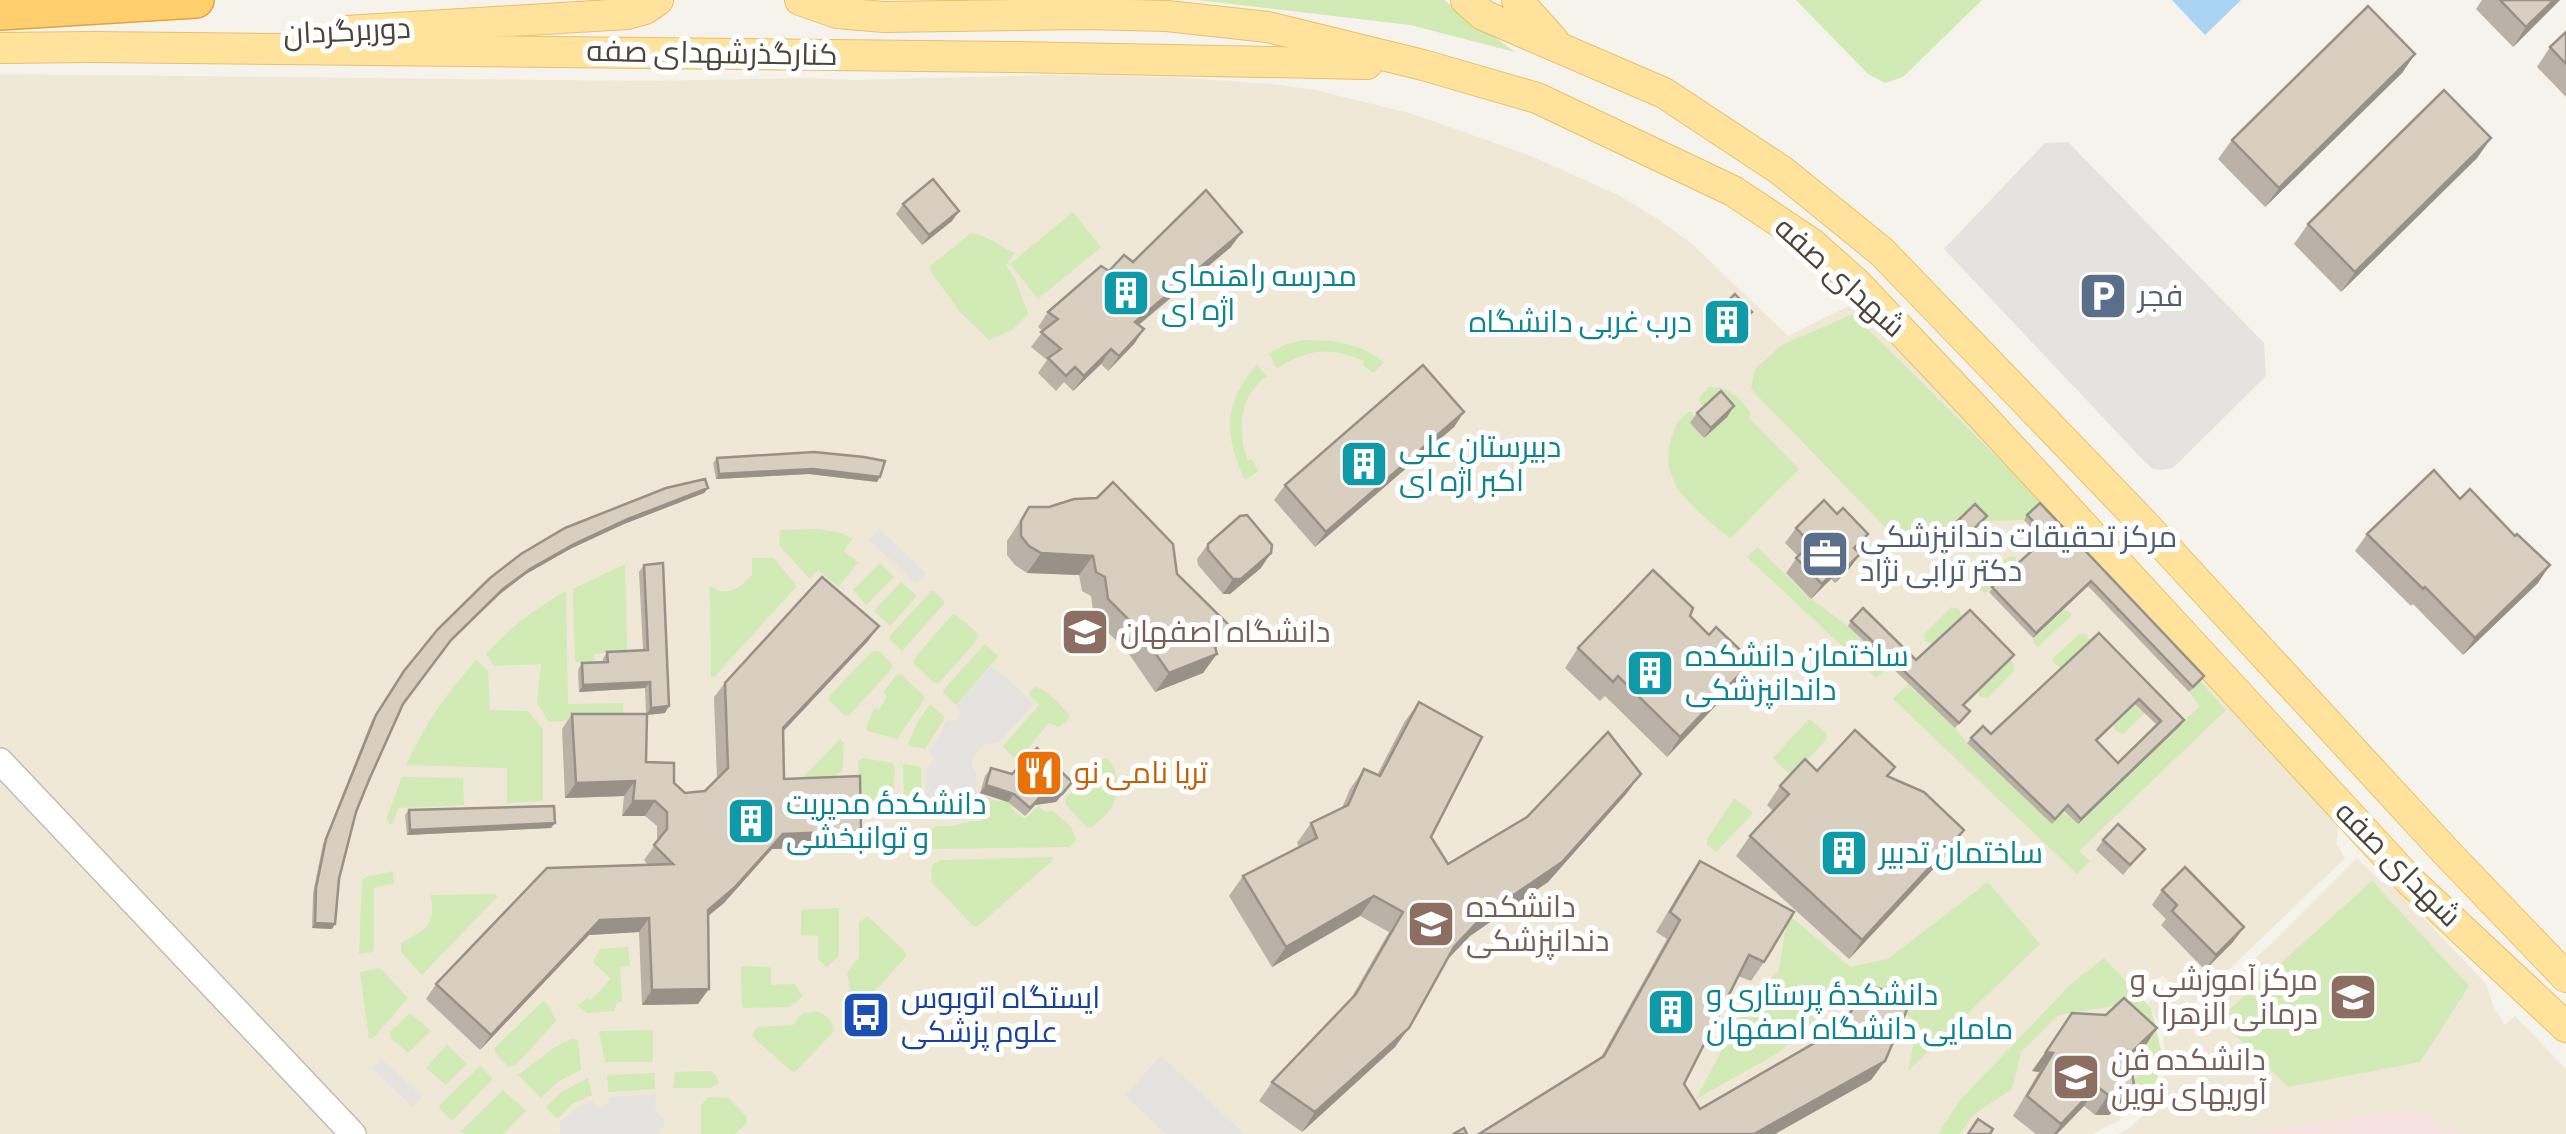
<svg xmlns="http://www.w3.org/2000/svg" width="2566" height="1134" font-family="'Source Sans 3',Cairo,sans-serif">
	<rect width="100%" height="100%" fill="#f6f3ec"/>
	<polygon fill="#efe8d6" points="0,74 647,81 808,78 855,80 1047,75 1171,77 1273,84 1315,90 1413,114 1531,156 1618,195 1658,219 1692,244 1788,336 1851,305 1867,313 2339,809 2337,845 2345,858 2191,1006 2180,994 2196,1014 2279,936 2357,858 2382,883 2384,881 2396,889 2487,985 2492,1004 2505,1025 2515,1016 2566,1069 2566,1134 2117,1134 2130,1128 2145,1113 2155,1098 2164,1076 2166,1060 2162,1030 2148,1003 2169,982 2162,975 2139,998 2158,1040 2143,1099 2118,1121 2092,1134 0,1134"/>
	<polygon fill="#f6e3e0" points="2403,1110 2421,1113 2449,1127 2457,1134 2243,1134"/>
	<g fill="#d2eab5">
		<polygon points="1197,0 1444,0 1515,52 1410,25"/>
		<polygon points="1796,0 1982,0 1903,77 1885,83 1868,74"/>
		<polygon points="1073,212 1101,247 1038,299 1010,264"/>
		<path d="M971,233C990,236 998,246 1015,253L1006,265L1016,281L1028,314L1012,330L989,340L961,313L931,272L930,266Z"/>
		<polygon points="1853,314 2041,501 2024,520 1983,521 1971,510 1936,543 1931,546 1904,530 1886,528 1751,389 1755,369 1782,345"/>
		<path d="M1304,340C1332,340 1363,343 1384,363L1373,373L1363,365L1364,361C1328,347 1311,348 1277,368L1269,354L1286,344Z"/>
		<path d="M1257,365L1267,376C1238,397 1237,430 1248,461L1252,459L1258,471L1245,480C1224,437 1223,401 1257,365Z"/>
		<path d="M1708,387C1732,387 1737,396 1751,413L1749,418L1799,469L1730,539C1698,510 1655,484 1672,436C1676,425 1680,417 1690,411L1695,416L1691,423L1705,409L1698,400Z"/>
		<polygon points="818,529 842,533 852,539 844,551 858,563 838,587 818,570 810,579 779,545 780,530"/>
		<polygon points="1757,547 1811,599 1848,626 1889,666 1876,678 1747,557"/>
		<polygon points="2008,557 2015,557 2018,566 2062,609 2070,612 2071,616 2038,647 2033,643 2033,638 2044,628 1993,588 1985,593 1980,589 1981,580"/>
		<path d="M752,558H774L795,584L796,587L715,676L711,677L710,586C727,598 740,588 752,575Z"/>
		<polygon points="880,563 894,577 866,605 853,590"/>
		<polygon points="625,564 627,651 594,654 593,664 575,662 573,589"/>
		<polygon points="901,582 917,596 890,626 874,611"/>
		<path d="M566,591L568,704L623,703L624,716L549,722L537,703L541,664L494,666L486,654C508,629 537,607 566,591Z"/>
		<polygon points="931,591 934,591 944,601 944,604 902,651 889,639 890,636"/>
		<polygon points="1951,607 1959,609 1962,620 1998,671 2010,660 2013,662 2014,671 1988,698 1979,696 1978,691 1937,642 1931,644 1925,641 1924,634"/>
		<polygon points="955,614 978,634 977,640 939,683 934,683 914,664 914,659 952,615"/>
		<polygon points="2080,634 2086,634 2090,642 2146,712 2123,734 2117,732 2066,664 2061,668 2055,664 2052,659"/>
		<polygon points="985,644 998,656 996,659 956,705 943,693 944,689"/>
		<polygon points="873,651 878,651 892,664 892,669 849,715 845,716 829,700 829,696"/>
		<path d="M476,660L488,671L490,710L528,711L543,729V801L507,803V768L406,765C424,725 447,693 476,660Z"/>
		<polygon points="900,674 924,696 924,700 897,739 868,731 866,728 874,708 879,710 887,696 883,693 896,675"/>
		<polygon points="2200,681 2226,710 2079,851 2090,861 2077,874 1893,699 1908,684 1955,728 1967,743 2078,823 2200,706 2189,692"/>
		<path d="M1035,687C1048,690 1061,705 1069,715L1068,720L1059,727L1049,723L1023,754L1013,757L1003,746L1039,705L1030,696V692Z"/>
		<polygon points="930,704 945,717 925,749 909,746 908,744 917,723"/>
		<polygon points="1809,719 1827,734 1827,739 1793,775 1790,775 1773,758"/>
		<polygon points="840,739 844,743 842,772 837,773 834,780 799,782"/>
		<polygon points="864,758 892,763 895,767 892,810 889,813 858,810 858,761"/>
		<path d="M1106,758C1120,769 1121,795 1110,810C1105,816 1098,822 1092,827L1088,828L1066,805L1065,799L1093,770L1097,761Z"/>
		<polygon points="903,764 921,767 922,812 906,813 904,810"/>
		<polygon points="402,777 463,778 464,805 398,808 393,823 389,824 387,817"/>
		<polygon points="1005,783 1014,800 1011,808 1022,818 1026,818 1039,806 1045,812 1053,811 1071,827 1076,840 1069,847 929,849 931,830 936,826 954,826 971,821 981,821 986,797 1000,802"/>
		<polygon points="1734,799 1736,799 1753,813 1716,852 1707,844 1707,839"/>
		<polygon points="1052,857 1053,860 978,926 973,926 931,881 932,865 941,860"/>
		<polygon points="393,871 394,883 374,888 374,947 373,952 359,954 362,880 366,877"/>
		<polygon points="2372,881 2469,986 2420,1062 2288,1087 2219,1019"/>
		<polygon points="1988,882 2040,944 1908,1071 1918,1022 1855,985 1778,1053 1696,1099 1745,1006 1779,970 1788,914 1850,967 1888,959"/>
		<path d="M494,894L498,896L422,975L401,952V943C425,930 438,925 430,895Z"/>
		<polygon points="839,908 839,956 827,967 818,959 818,936 801,935 801,910"/>
		<polygon points="868,916 906,953 906,957 867,999 862,999 850,990 847,972 859,958 859,922"/>
		<polygon points="628,947 630,966 620,966 622,1001 617,1003 614,1011 587,1013 578,1006 587,998 590,1001 611,979 593,962 600,949"/>
		<polygon points="2104,958 2151,1008 2161,1050 2160,1068 2155,1088 2138,1113 2131,1084 2152,1057 2140,1023 2118,1005 2059,1015 2021,1052 2012,1089 1973,1115 1960,1134 1938,1134 1961,1099 2071,984"/>
		<polygon points="743,966 769,967 771,969 771,985 794,984 803,996 790,1007 745,1008 742,1007 741,967"/>
		<polygon points="380,968 408,998 373,1038 369,1038 360,972"/>
		<polygon points="543,1001 550,1008 556,1021 515,1066 509,1067 495,1053 495,1048"/>
		<path d="M817,1011C826,1015 834,1021 834,1031L795,1072L791,1071L752,1036L757,1027L793,1025L802,1014Z"/>
		<polygon points="410,1013 431,1031 408,1053 391,1038 390,1032"/>
		<polygon points="653,1030 653,1062 605,1062 599,1031"/>
		<polygon points="572,1039 578,1040 581,1070 559,1081 541,1098 518,1075 555,1047"/>
		<polygon points="447,1045 467,1064 446,1085 426,1068"/>
		<polygon points="480,1066 493,1079 452,1121 439,1108 440,1105"/>
		<polygon points="711,1071 717,1077 719,1084 710,1088 673,1088 675,1072"/>
		<polygon points="655,1073 655,1089 608,1092 607,1075"/>
		<polygon points="588,1078 592,1095 572,1104 559,1118 555,1117 546,1107 561,1092"/>
		<polygon points="503,1090 526,1111 503,1134 464,1134 461,1131"/>
		<polygon points="708,1097 728,1098 747,1117 747,1123 735,1134 701,1134 701,1106"/>
	</g>
	<g fill="#e5e3e0">
		<polygon points="2068,142 2264,343 2266,376 2173,468 2161,470 2153,469 2143,460 1944,249 2045,143"/>
		<polygon points="879,529 926,573 916,583 869,540"/>
		<polygon points="991,667 1006,677 1034,704 999,742 984,745 974,756 972,766 977,775 976,810 967,811 960,817 951,818 940,810 925,809 926,770 935,758 929,752 947,721 958,720 961,715 956,705"/>
		<polygon points="1161,1056 1244,1134 1166,1134 1125,1095"/>
		<polygon points="381,1059 422,1097 413,1107 372,1068"/>
		<polygon points="656,1094 655,1110 665,1120 664,1126 656,1134 558,1134 561,1130 559,1122 575,1109 592,1100 596,1107 602,1108 609,1101 609,1097"/>
	</g>
	<polygon fill="#a9d4f2" points="2172,0 2241,0 2205,35"/>
	<g fill="none" stroke-linecap="round" stroke-linejoin="round">
		<g stroke="#c2bbae" stroke-width="28">
			<polyline id="minor" points="0,761 353,1134"/>
		</g>
		<g stroke="#e6c16a" stroke-width="32">
			<g id="major">
				<polyline points="800,0 837,13 884,17 1086,14 1167,16 1268,27 1423,65 1537,98 1733,191 1811,243 1857,284 1980,414 2410,881 2566,1027"/>
				<polyline points="1466,0 1483,15 1664,93 1782,171 1882,252 2144,524 2447,853 2566,977"/>
				<polyline points="1517,0 1553,40"/>
				<polyline points="346,31 627,14 645,9 658,0"/>
				<polyline points="0,48 93,47 1012,57 1367,64"/>
			</g>
		</g>
		<g stroke="#e0a43c" stroke-width="38">
			<polyline id="highway" points="0,12 196,0"/>
		</g>
		<use href="#minor" stroke="#fff" stroke-width="25"/>
		<use href="#major" stroke="#ffe39c" stroke-width="30"/>
		<use href="#highway" stroke="#ffcf6e" stroke-width="35"/>
	</g>
	<g fill="#bab2a6" fill-rule="evenodd">
		<polygon points="2482,0 2560,0 2513,47 2476,9"/>
		<polygon points="2566,32 2566,97 2537,67 2550,47"/>
		<polygon points="2415,54 2402,73 2265,207 2218,159 2232,140"/>
		<polygon points="2491,138 2477,158 2341,292 2294,244 2308,224"/>
		<polygon points="903,204 959,211 952,221 922,245 896,214"/>
		<polygon points="1231,247 1139,325 1144,329 1134,344 1108,371 1101,364 1073,391 1064,382 1056,391 1038,373 1047,360 1031,347 1043,331 1038,327 1048,312 1109,271 1133,262"/>
		<polygon points="1716,312 1745,322 1726,340 1709,322"/>
		<polygon points="1734,406 1727,417 1704,438 1690,423 1697,413"/>
		<polygon points="1464,412 1454,427 1315,547 1274,500 1285,485"/>
		<polygon points="717,458 877,482 809,474 716,479 713,463"/>
		<polygon points="708,488 704,493 624,524 570,549 526,574 500,594 447,645 403,704 369,780 356,812 339,879 332,929 312,928 313,893 323,844 372,720 404,671 490,578"/>
		<polygon points="1029,507 1177,574 1217,647 1203,673 1155,692 1127,651 1094,619 1091,596 1082,591 1079,575 1027,573 1015,565 1007,555 1007,541"/>
		<polygon points="2027,515 2200,681 2189,692 2088,586 2033,638 1989,592 2043,540 2024,520"/>
		<polygon points="1987,516 1948,556 1936,543 1940,538"/>
		<polygon points="1796,528 1857,551 1860,554 1849,569 1835,583 1831,579 1811,599 1786,573 1798,556 1785,543"/>
		<polygon points="2367,534 2538,583 2463,655 2413,604 2411,606 2355,551"/>
		<polygon points="1208,544 1261,568 1230,594 1223,594 1198,565 1197,559"/>
		<polygon points="644,565 665,713 647,715 646,762 685,793 705,791 717,779 714,697 725,683 879,626 868,641 783,732 784,779 861,831 851,846 772,849 724,903 708,916 698,1004 642,1005 639,932 589,935 480,1050 426,999 436,984 648,865 644,860 657,842 657,826 645,816 622,816 624,796 565,798 562,729 572,714 646,714 645,688 579,692 578,670 582,663 603,662 603,659 607,652 643,650 639,572"/>
		<polygon points="1690,616 1709,635 1752,661 1739,681 1667,757 1605,696 1600,701 1565,668 1578,648"/>
		<polygon points="1851,621 1916,660 2014,655 1963,705 1970,711 1955,728 1848,626"/>
		<path d="M2099,633L2184,720L2078,824L2064,811L2052,824L1967,743L1971,738L1991,734ZM2135,704L2157,725L2118,763L2097,741Z"/>
		<polygon points="1419,702 1431,837 1448,864 1627,793 1548,882 1470,936 1447,960 1395,1047 1302,1132 1259,1101 1272,1082 1350,1000 1389,932 1360,916 1272,967 1229,896 1243,876 1299,847 1297,843 1311,823 1342,808 1350,789 1364,769 1377,775 1405,721"/>
		<polygon points="1895,767 1888,777 1951,850 1849,959 1736,856 1750,836 1773,811 1767,805 1780,786 1817,771"/>
		<polygon points="991,768 1067,790 1056,802 1035,805 1025,816 1008,802 980,793 985,776"/>
		<polygon points="409,810 551,828 407,835 405,815"/>
		<polygon points="2103,840 2145,849 2123,875 2096,850"/>
		<polygon points="1700,861 1764,962 1751,981 1738,976 1684,1084 1700,1109 1839,1030 1854,1003 1867,984 1885,1061 1871,1080 1775,1134 1479,1134 1600,1059 1667,939 1656,932 1686,881"/>
		<polygon points="2162,890 2244,927 2233,942 2205,970 2161,925 2166,919 2152,905"/>
		<polygon points="2072,1013 2144,1048 2125,1065 2134,1085 2120,1104 2109,1115 2095,1115 2084,1106 2057,1134 2036,1134 2013,1116 2039,1072 2032,1071"/>
	</g>
	<g fill="#979187">
		<polygon points="2554,0 2560,0 2513,47 2526,27"/>
		<polygon points="2415,54 2402,73 2265,207 2279,188"/>
		<polygon points="2491,138 2477,158 2341,292 2355,272"/>
		<polygon points="959,211 952,221 922,245 929,235"/>
		<polygon points="1242,232 1231,247 1125,336 1135,322"/>
		<polygon points="1752,312 1745,322 1726,340 1733,330"/>
		<polygon points="1144,329 1134,344 1108,371 1119,356"/>
		<polygon points="1111,349 1101,364 1073,391 1084,376"/>
		<polygon points="1734,406 1727,417 1704,438 1711,428"/>
		<polygon points="1464,412 1454,427 1315,547 1326,532"/>
		<polygon points="813,469 880,477 877,482 809,474 716,479 719,474"/>
		<polygon points="708,488 704,493 624,524 570,549 526,574 500,594 447,645 503,589 530,569 574,544 628,519"/>
		<polygon points="1041,553 1093,556 1079,575 1027,573"/>
		<polygon points="1271,553 1261,568 1230,594 1223,594 1233,579"/>
		<polygon points="1860,554 1849,569 1835,583 1846,568"/>
		<polygon points="1842,564 1831,579 1811,599 1822,584"/>
		<polygon points="2550,565 2538,583 2463,655 2475,638"/>
		<polygon points="2091,581 2088,586 2033,638 2036,633"/>
		<polygon points="879,626 868,641 772,743 783,728"/>
		<polygon points="1231,627 1217,647 1199,660 1213,640"/>
		<polygon points="1217,654 1203,673 1155,692 1169,673"/>
		<polygon points="1752,661 1739,681 1667,757 1680,737"/>
		<polygon points="650,682 645,688 579,692 583,685"/>
		<polygon points="669,706 665,713 646,715 651,708"/>
		<polygon points="2184,720 2180,726 2078,824 2081,819"/>
		<polygon points="1641,774 1627,793 1548,882 1470,936 1441,966 1454,947 1483,916"/>
		<polygon points="635,781 624,796 565,798 576,783"/>
		<polygon points="1072,782 1056,802 1035,805 1025,816 1040,797"/>
		<polygon points="986,785 1014,794 1008,802 980,793"/>
		<polygon points="633,801 655,801 645,816 622,816"/>
		<polygon points="555,823 551,828 407,835 410,830"/>
		<polygon points="1964,830 1951,850 1849,959 1862,940"/>
		<polygon points="861,831 851,846 772,849 724,903 697,925 708,910 783,834"/>
		<polygon points="1374,896 1360,916 1272,967 1286,947"/>
		<polygon points="649,918 639,932 589,935 480,1050 491,1035 600,920"/>
		<polygon points="315,923 335,924 332,929 312,928"/>
		<polygon points="2244,927 2233,942 2205,970 2216,955"/>
		<polygon points="709,989 698,1004 642,1005 652,990"/>
		<polygon points="1409,1028 1395,1047 1302,1132 1315,1112"/>
		<polygon points="2157,1028 2144,1048 2107,1081 2121,1062"/>
		<polygon points="2046,1052 2053,1053 2039,1072 2032,1071"/>
		<polygon points="1885,1061 1871,1080 1775,1134 1754,1134"/>
		<polygon points="2134,1085 2120,1104 2109,1115 2095,1115 2108,1095"/>
		<polygon points="2097,1086 2084,1106 2057,1134 2054,1134 2061,1124"/>
	</g>
	<g fill="#d8cfc1" stroke="#979187" stroke-width="2.5" fill-rule="evenodd">
		<polygon points="2500,0 2554,0 2526,27"/>
		<polygon points="2368,6 2415,54 2279,188 2232,140"/>
		<polygon points="2566,32 2566,64 2550,47"/>
		<polygon points="2444,90 2491,138 2355,272 2308,224"/>
		<polygon points="933,179 959,211 929,235 903,204"/>
		<polygon points="1206,190 1242,232 1135,322 1144,329 1119,356 1111,349 1084,376 1075,367 1066,376 1048,358 1061,349 1041,332 1058,319 1048,312 1101,266 1109,271 1124,255 1133,262"/>
		<polygon points="1735,294 1752,312 1733,330 1716,312"/>
		<polygon points="1423,365 1464,412 1326,532 1285,485"/>
		<polygon points="1721,391 1734,406 1711,428 1697,413"/>
		<polygon points="814,452 864,457 885,461 880,477 813,469 719,474 717,458"/>
		<polygon points="2434,470 2460,499 2470,489 2515,536 2517,534 2550,565 2475,638 2425,587 2423,589 2367,534"/>
		<polygon points="705,479 708,488 628,519 574,544 530,569 503,589 451,640 403,704 369,780 356,812 339,879 335,924 315,923 316,888 326,839 376,715 404,671 438,629 490,578 521,554 565,528 666,488"/>
		<polygon points="1113,482 1173,544 1177,574 1231,627 1213,640 1217,654 1169,673 1140,631 1108,599 1105,577 1096,572 1093,556 1041,553 1029,546 1021,536 1021,521 1029,507 1049,507 1074,499 1097,498"/>
		<polygon points="1824,500 1837,514 1843,508 1868,534 1854,548 1860,554 1846,568 1842,564 1822,584 1796,558 1811,544 1796,528"/>
		<polygon points="2040,503 2204,676 2193,687 2091,581 2036,633 1992,587 2048,536 2027,515"/>
		<polygon points="1975,504 1987,516 1952,550 1940,538"/>
		<polygon points="1247,515 1272,545 1271,553 1241,579 1233,579 1208,550 1208,544 1240,516"/>
		<polygon points="663,563 669,706 651,708 650,682 583,685 582,663 608,662 607,652 648,650 644,565"/>
		<polygon points="1653,570 1693,608 1690,616 1709,635 1716,627 1752,661 1680,737 1618,676 1613,682 1578,648"/>
		<polygon points="822,577 879,626 783,728 784,779 860,776 861,831 783,834 734,888 708,910 709,989 652,990 649,918 600,920 491,1035 436,984 547,868 673,864 654,845 667,829 667,812 655,801 633,801 635,781 576,783 572,714 647,714 646,762 674,763 674,783 685,793 705,791 728,768 725,683"/>
		<polygon points="1863,608 1916,660 1970,610 2014,655 1963,705 1970,711 1959,723 1851,621"/>
		<path d="M2099,633L2184,720L2081,819L2068,805L2055,819L1971,738L1983,726L1991,734ZM2139,699L2161,721L2118,763L2096,740Z"/>
		<polygon points="1419,702 1482,737 1431,837 1448,864 1527,817 1608,732 1641,774 1562,862 1483,916 1454,947 1409,1028 1315,1112 1272,1082 1356,994 1403,912 1374,896 1286,947 1243,876 1317,838 1311,823 1348,805 1364,769 1380,776"/>
		<polygon points="1855,730 1895,767 1887,776 1924,792 1964,830 1862,940 1750,836 1789,794 1780,786 1805,759 1817,771"/>
		<polygon points="1037,748 1072,782 1062,794 1040,797 1030,808 1014,794 986,785 991,768 1012,774"/>
		<polygon points="554,806 555,823 410,830 409,810"/>
		<polygon points="2118,824 2145,849 2130,865 2103,840"/>
		<polygon points="1700,861 1794,912 1764,962 1749,955 1684,1084 1700,1109 1842,1027 1867,984 1911,1000 1885,1061 1754,1134 1479,1134 1604,1056 1680,920 1670,912"/>
		<polygon points="2185,867 2244,927 2216,955 2172,911 2177,905 2162,890"/>
		<polygon points="2124,998 2157,1028 2121,1062 2132,1072 2134,1085 2122,1096 2108,1095 2097,1086 2061,1124 2027,1096 2053,1053 2046,1052 2072,1013 2106,1015"/>
		<polygon points="1978,1119 1993,1129 1990,1134 1968,1134"/>
		<polygon points="1464,1128 1467,1134 1453,1134"/>
	</g>
	<defs>
		<g id="building-square" transform="scale(2.5)"><rect x="-9" y="-9" width="18" height="18" rx="4" fill="#0f9aa8" stroke="#fff"/><path d="M-4-6H4V6H1V3H-1V6H-4ZM-2.5-4.3h1.7v1.8h-1.7ZM.8-4.3h1.7v1.8H.8ZM-2.5-1h1.7V.8h-1.7ZM.8-1h1.7V.8H.8Z" fill="#fff"/></g>
		<g id="parking-square" transform="scale(2.5)"><rect x="-9" y="-9" width="18" height="18" rx="4" fill="#5c6f8a" stroke="#fff"/><path d="M-3.5-5.5H1a3.5 3.5 0 0 1 0 7H-1V5.5H-3.5ZM-1-3.4V-.6H.8a1.4 1.4 0 0 0 0-2.8Z" fill="#fff"/></g>
		<g id="office-square" transform="scale(2.5)"><rect x="-9" y="-9" width="18" height="18" rx="4" fill="#5c6f8a" stroke="#fff"/><path d="M-6-3h4V-5.5h4V-3h4V5H-6ZM-1-4.5V-3h2v-1.5ZM-6 0V1H6V0Z" fill="#fff"/></g>
		<g id="university-square" transform="scale(2.5)"><rect x="-9" y="-9" width="18" height="18" rx="4" fill="#8d6e63" stroke="#fff"/><path d="M0-5L7-2L0 1L-7-2ZM-4 1L0 2.5L4 1V4Q0 6-4 4Z" fill="#fff"/></g>
		<g id="restaurant-square" transform="scale(2.5)"><rect x="-9" y="-9" width="18" height="18" rx="4" fill="#e8710a" stroke="#fff"/><path d="M-5-6h1v4h1v-4h1v4h1v-4h1v5L-1.5 .5V6h-2V.5L-5-1ZM5-6V6H3V1.5H1.5Q1.5-4 5-6Z" fill="#fff"/></g>
		<g id="bus-square" transform="scale(2.5)"><rect x="-9" y="-9" width="18" height="18" rx="4" fill="#1a4fb4" stroke="#fff"/><path d="M-5-6H5V4H4V6H2V4H-2V6H-4V4H-5ZM-3.5-4V0h7V-4ZM-3.5 1.2v1.5H-2V1.2ZM2 1.2v1.5H3.5V1.2Z" fill="#fff"/></g>
	</defs>
	<g fill-rule="evenodd">
		<use href="#building-square" x="1126" y="293"/>
		<use href="#parking-square" x="2103" y="296"/>
		<use href="#building-square" x="1727" y="322"/>
		<use href="#building-square" x="1364" y="464"/>
		<use href="#office-square" x="1825" y="554"/>
		<use href="#university-square" x="1085" y="632"/>
		<use href="#building-square" x="1650" y="673"/>
		<use href="#restaurant-square" x="1039" y="773"/>
		<use href="#building-square" x="751" y="821"/>
		<use href="#building-square" x="1844" y="853"/>
		<use href="#university-square" x="1431" y="924"/>
		<use href="#university-square" x="2353" y="997"/>
		<use href="#building-square" x="1671" y="1012"/>
		<use href="#bus-square" x="866" y="1015"/>
		<use href="#university-square" x="2076" y="1077"/>
	</g>
	<g text-anchor="middle" stroke-width="10" stroke-linejoin="round" paint-order="stroke">
		<g font-size="30" fill="#4b4439" stroke="#fff">
			<text transform="translate(347 31) rotate(-3)" y="10">دوربرگردان</text>
			<text transform="translate(712 53) rotate(1)" y="10">کنارگذرشهدای صفه</text>
			<text transform="translate(1840 277) rotate(42)" y="10">شهدای صفه</text>
			<text transform="translate(2398 864) rotate(45)" y="10">شهدای صفه</text>
		</g>
		<g font-size="30" fill="#0d838f" stroke="#fff" text-anchor="start">
			<text x="1161" y="286">مدرسه راهنمای<tspan x="1161" dy="34">اژه ای</tspan></text>
			<text x="1692" y="332" text-anchor="end">درب غربی دانشگاه</text>
			<text x="1399" y="457">دبیرستان علی<tspan x="1399" dy="34">اکبر اژه ای</tspan></text>
			<text x="1685" y="666">ساختمان دانشکده<tspan x="1685" dy="34">داندانپزشکی</tspan></text>
			<text x="786" y="814">دانشکدهٔ مدیریت<tspan x="786" dy="34">و توانبخشی</tspan></text>
			<text x="1879" y="863">ساختمان تدبیر</text>
			<text x="1706" y="1005">دانشکدهٔ پرستاری و<tspan x="1706" dy="34">مامایی دانشگاه اصفهان</tspan></text>
		</g>
		<g font-size="30" fill="#4e5e75" stroke="#fff" text-anchor="start">
			<text x="2138" y="306">فجر</text>
			<text x="1860" y="547">مرکز تحقیقات دندانپزشکی<tspan x="1860" dy="34">دکتر ترابی نژاد</tspan></text>
		</g>
		<g font-size="30" fill="#785e54" stroke="#fff" text-anchor="start">
			<text x="1120" y="642">دانشگاه اصفهان</text>
			<text x="1466" y="917">دانشکده<tspan x="1466" dy="34">دندانپزشکی</tspan></text>
			<text x="2318" y="990" text-anchor="end">مرکز آموزشی و<tspan x="2318" dy="34">درمانی الزهرا</tspan></text>
			<text x="2111" y="1070">دانشکده فن<tspan x="2111" dy="34">آوریهای نوین</tspan></text>
		</g>
		<g font-size="30" fill="#c56008" stroke="#fff" text-anchor="start">
			<text x="1074" y="783">تریا نامی نو</text>
		</g>
		<g font-size="30" fill="#164399" stroke="#fff" text-anchor="start">
			<text x="901" y="1008">ایستگاه اتوبوس<tspan x="901" dy="34">علوم پزشکی</tspan></text>
		</g>
	</g>
</svg>
